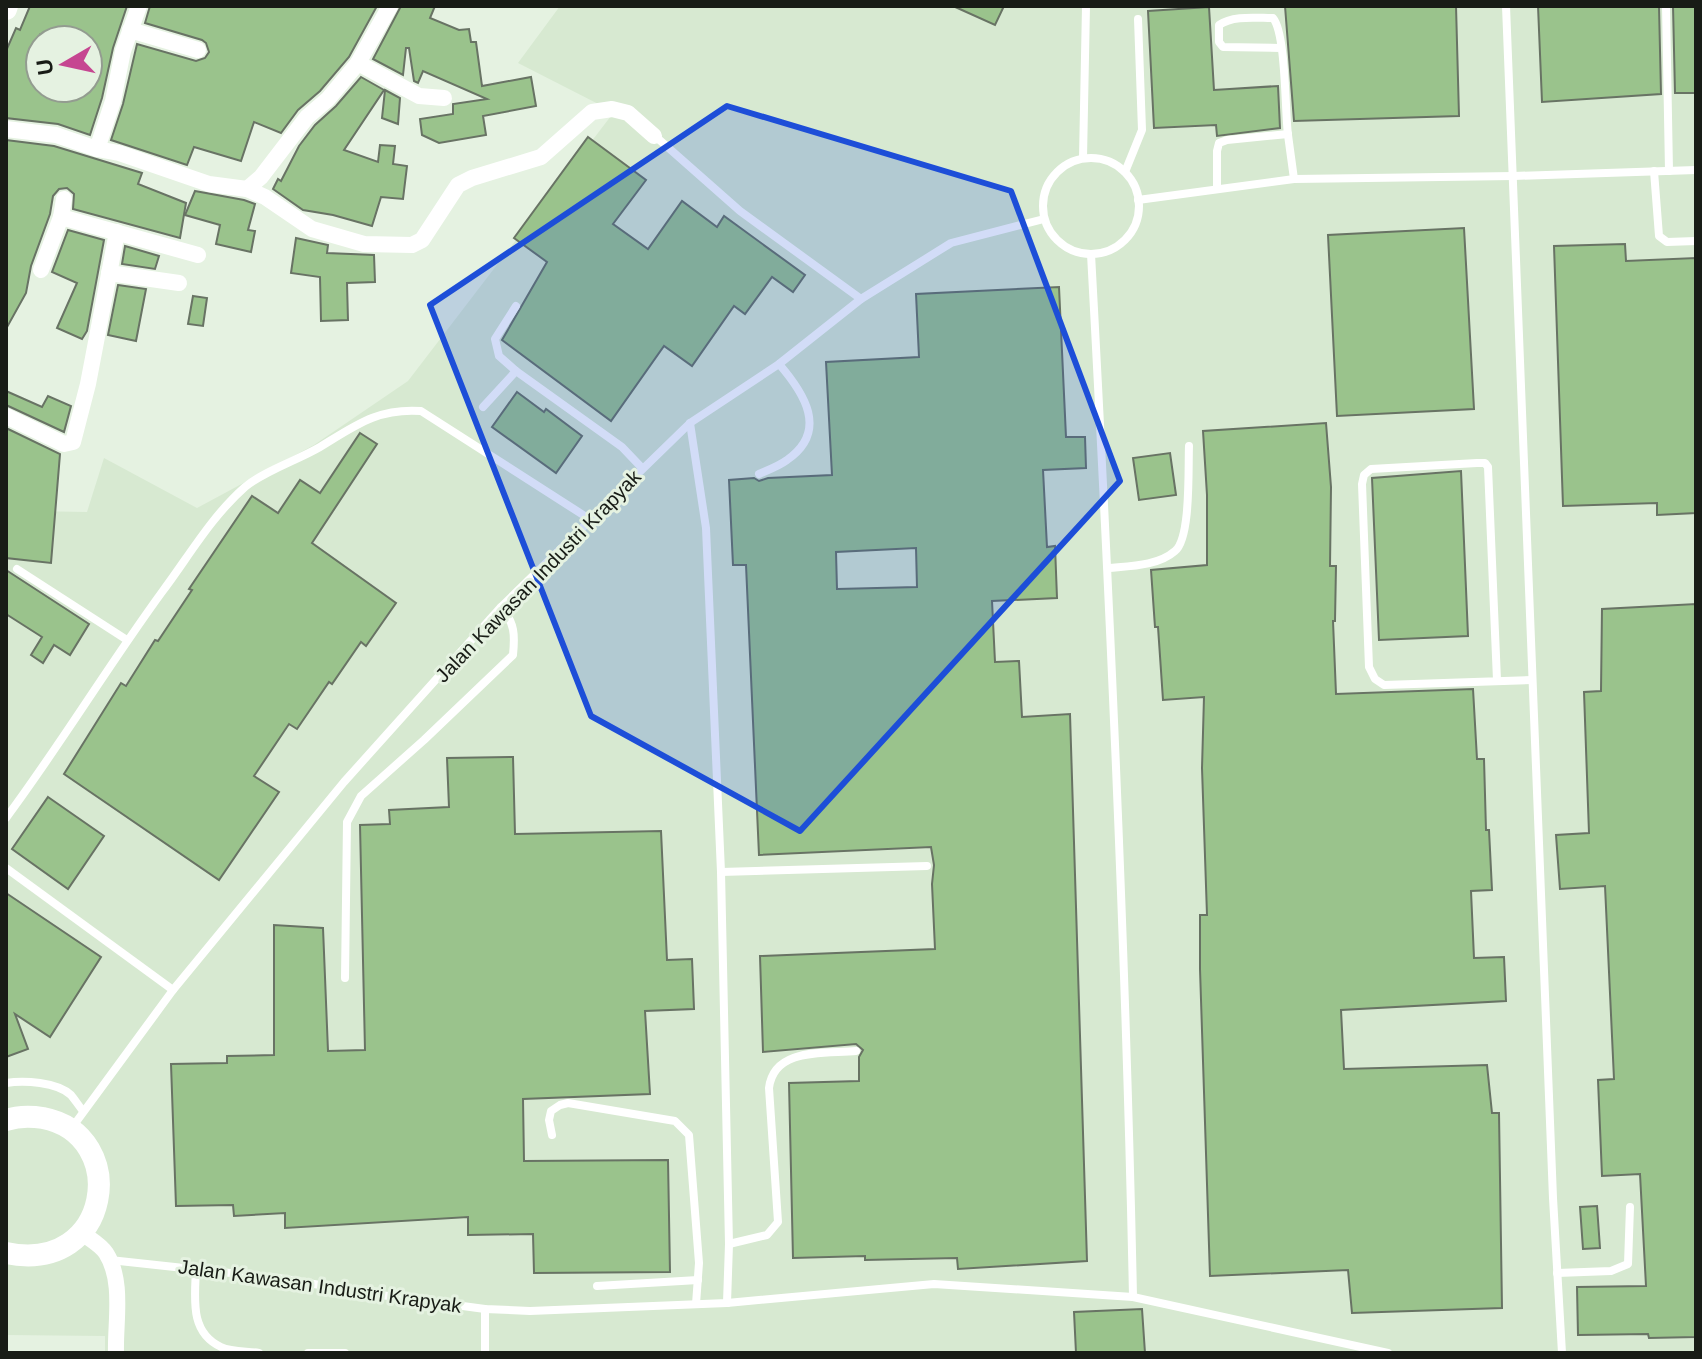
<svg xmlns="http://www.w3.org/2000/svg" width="1702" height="1359" font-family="Arial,sans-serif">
	<rect width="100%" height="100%" fill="#e5f2e1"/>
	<polygon fill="#d7e9d1" points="560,6 1696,6 1696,1353 105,1353 105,1336 6,1335 6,559 29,511 87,512 104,458 197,508 314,445 408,381 614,112 518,63"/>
	<g fill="#9ac38c" stroke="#687364" stroke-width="2" fill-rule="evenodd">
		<path d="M30,6H127L113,48L102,98L90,135L58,124L6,118V51L16,28L20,30ZM40,35L52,40H88V88H40Z"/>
		<polygon points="150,6 377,6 349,57 320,91 298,110 281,133 254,122 241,161 194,147 187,165 111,140 123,104 137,44 196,61 205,58 209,52 206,43 202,40 145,23"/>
		<polygon points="401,6 435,6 430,18 459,30 469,29 471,42 476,42 482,86 531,77 536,106 483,116 486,135 439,143 422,135 420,119 453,114 453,104 487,99 423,71 418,83 414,81 409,48 406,48 403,75 373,59"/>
		<polygon points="953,6 1004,6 995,25"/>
		<polygon points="1285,6 1456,6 1459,116 1294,121"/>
		<polygon points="1538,6 1659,6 1661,94 1542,102"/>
		<polygon points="1673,6 1696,6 1696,93 1675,93"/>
		<polygon points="1209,7 1214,90 1278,86 1280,128 1217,136 1216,125 1154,128 1148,11"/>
		<polygon points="361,77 384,90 344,150 378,162 380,145 395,146 393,164 407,166 403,199 381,197 372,226 333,215 303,210 273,189 278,179 281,181 299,146 315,125 336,106"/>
		<polygon points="385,90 400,98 398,124 382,118"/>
		<polygon points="588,137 646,180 613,224 648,249 682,201 717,227 724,216 805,275 793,292 772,277 745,314 734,306 692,366 664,346 611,421 502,340 547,262 514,238"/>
		<polygon points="6,140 54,146 142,173 138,184 186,203 180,238 73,209 74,194 67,188 59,189 53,196 50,214 31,266 26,293 6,329"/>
		<polygon points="195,191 244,200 255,204 248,230 255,231 251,252 216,244 220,225 185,215"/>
		<polygon points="1464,228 1474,409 1337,416 1328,235"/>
		<polygon points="68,230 104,240 87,331 82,339 57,328 77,283 52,272"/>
		<polygon points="296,238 328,245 327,253 374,255 375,282 347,283 348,320 321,321 320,277 291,273"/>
		<polygon points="1625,244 1626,261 1696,258 1696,513 1657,515 1657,503 1563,506 1554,246"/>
		<polygon points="125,246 159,256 155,269 122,264"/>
		<polygon points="118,285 146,289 136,341 108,335"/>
		<path d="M1059,287L1066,437H1085L1086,468L1043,470L1047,547L1055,546L1057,598L992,601L995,662L1019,661L1022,717L1070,714L1087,1261L958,1269L957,1258L865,1260V1256L793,1258L789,1083L859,1081V1057L863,1050L856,1044L763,1052L760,956L935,949L932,884L934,865L931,847L759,855L746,565H733L729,480L754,478L759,481L768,478L832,475L826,362L919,357L916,294ZM916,548L917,587L837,589L836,552Z"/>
		<polygon points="193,296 207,298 203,326 188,324"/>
		<polygon points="6,391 42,407 48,396 71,406 64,432 6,405"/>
		<polygon points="517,392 544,412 546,409 582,436 556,473 492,427"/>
		<polygon points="1326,423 1331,487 1330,566 1336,566 1335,621 1333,621 1336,694 1473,689 1477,759 1484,759 1486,830 1489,830 1492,890 1471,891 1474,958 1504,957 1506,1001 1341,1010 1344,1069 1487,1065 1492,1113 1499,1113 1502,1308 1352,1313 1348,1270 1210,1276 1200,969 1200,915 1207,915 1202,768 1204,697 1163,700 1158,627 1155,627 1151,570 1207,565 1207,495 1203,431"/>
		<polygon points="6,428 60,454 51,563 6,558"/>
		<polygon points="360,433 377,444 312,543 396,603 366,646 361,642 332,684 329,682 297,729 289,724 254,776 279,792 219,880 64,774 121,683 126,686 155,640 158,641 192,590 189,589 252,496 278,513 300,480 320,493"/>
		<polygon points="1170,453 1176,495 1139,500 1133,458"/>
		<polygon points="1461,471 1468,636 1379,640 1372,478"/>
		<polygon points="6,570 89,624 70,655 54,645 43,663 31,655 42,637 6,614"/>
		<polygon points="1696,604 1696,1337 1649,1338 1648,1334 1578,1335 1577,1287 1646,1286 1640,1174 1602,1176 1598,1080 1614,1079 1605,886 1560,889 1556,835 1589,833 1584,692 1601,691 1602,609"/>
		<polygon points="513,757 515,834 661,831 667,960 692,959 694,1009 645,1011 650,1094 523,1099 524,1161 668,1160 670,1272 534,1273 533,1234 468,1235 468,1217 285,1228 285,1213 234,1216 233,1205 176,1206 171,1064 227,1063 227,1056 274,1055 274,925 323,928 328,1051 365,1050 360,825 390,824 389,810 449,807 447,758"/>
		<polygon points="48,797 104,836 68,889 12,849"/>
		<polygon points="6,893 101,957 50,1037 15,1014 28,1049 6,1057"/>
		<polygon points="1597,1206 1600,1248 1583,1249 1580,1207"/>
		<polygon points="1142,1309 1145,1353 1076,1353 1074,1312"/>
	</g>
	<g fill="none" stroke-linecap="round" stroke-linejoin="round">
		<g stroke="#fff" stroke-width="8">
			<polyline points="1506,6 1553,1198 1562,1353"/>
			<polyline points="1666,6 1669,171"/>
			<path d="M1281,48L1223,47L1219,42V25C1233,15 1256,18 1273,18C1286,33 1285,112 1288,135C1290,150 1292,164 1294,179"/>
			<polyline points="655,136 740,211 861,299"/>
			<polyline points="1083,158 1086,6"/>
			<circle cx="1091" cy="206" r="48"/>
			<polyline points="1654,171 1659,236 1667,242 1696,241"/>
			<polyline points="1125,172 1142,130 1138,19"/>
			<polyline points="1217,189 1217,151 1219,143 1227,140 1288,134"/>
			<polyline points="1138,200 1294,179 1514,176 1696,170"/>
			<path d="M1091,254C1110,602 1126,949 1133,1297"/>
			<polyline points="516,306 495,339 499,356 516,371 622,447 642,468"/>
			<polyline points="483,407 516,371"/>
			<polyline points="690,423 706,528 721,872 729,1244 727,1303"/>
			<path d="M759,474C768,470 779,466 787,460C829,431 804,393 779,364"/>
			<path d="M1109,568C1130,566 1158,566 1175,551C1191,538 1188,469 1189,446"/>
			<polyline points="17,569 127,640"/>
			<polyline points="1497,680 1488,467 1485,463 1477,463 1371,469 1364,475 1362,484 1369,667 1375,679 1384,685 1532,680"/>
			<path d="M6,818C61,744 108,666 162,592C189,556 211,517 245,487C264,471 298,460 320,447C356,425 378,408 421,411L591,520"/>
			<polyline points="6,868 173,990"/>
			<polyline points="721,872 927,866"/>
			<path d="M345,978L347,822L361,796L424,740L513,655C515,635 515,623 501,607"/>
			<path d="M6,1083C24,1080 57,1082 71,1095C75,1100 79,1106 83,1111"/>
			<polyline points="71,1129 173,990 344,782 501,607 690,423 779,364 861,299 951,243 1044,219"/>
			<polyline points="552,1135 549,1120 551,1111 560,1105 568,1103 675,1121 689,1135 699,1263 696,1304"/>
			<path d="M729,1244L767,1235L778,1222L769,1088C774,1047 825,1054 856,1051"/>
			<polyline points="110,1260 285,1279 366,1293 485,1309 530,1311 727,1303 934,1284 1133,1297 1388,1353"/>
			<path d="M196,1268C195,1298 189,1332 221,1347C232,1352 247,1351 259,1353"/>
			<polyline points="1557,1273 1611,1271 1628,1264 1630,1207"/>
			<polyline points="597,1286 698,1280"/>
			<polyline points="485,1309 485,1353"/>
			<polyline points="308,1353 345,1353"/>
		</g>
		<g stroke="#fff" stroke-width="16">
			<polyline points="130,30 198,50"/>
			<polyline points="358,63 419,96 444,98"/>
			<polyline points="6,129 56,135 97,149 119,153 209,184 247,189 265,197 312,229 364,244 412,245 422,240 458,185 472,178 541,157 592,112 612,109 628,113 654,136"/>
			<polyline points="97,149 113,101 123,51 139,6"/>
			<polyline points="247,189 261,177 307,117 328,99 358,63 390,6"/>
			<polyline points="61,217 198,255"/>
			<polyline points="41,270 61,217 64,199"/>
			<polyline points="109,273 179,283"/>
			<polyline points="6,416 64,444 73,442 88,384 117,232"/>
			<path d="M82,1233C90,1239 101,1245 106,1253C124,1281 115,1322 116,1353"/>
		</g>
		<g stroke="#fff" stroke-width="22">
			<polyline points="6,9 7,6"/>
			<path d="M6,1120C18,1116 31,1116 43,1118C131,1135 112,1275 6,1253"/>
		</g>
	</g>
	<path fill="#1d4ed8" fill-opacity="0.2" stroke="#1d4ed8" stroke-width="6" stroke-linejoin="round" d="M727,106L1011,191L1120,481L800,831L591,716L430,305Z"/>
	<g text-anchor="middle" stroke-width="6" stroke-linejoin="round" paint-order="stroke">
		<g font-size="20" fill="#181c16" stroke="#e5f2e1">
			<text transform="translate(538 576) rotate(-46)" y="7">Jalan Kawasan Industri Krapyak</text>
			<text transform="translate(320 1286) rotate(8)" y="7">Jalan Kawasan Industri Krapyak</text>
		</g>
	</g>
	<rect width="1702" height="1359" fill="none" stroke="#181c16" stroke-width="16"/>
	<g transform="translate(64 64) rotate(261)"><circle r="38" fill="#e5f2e1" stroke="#939c90" stroke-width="2"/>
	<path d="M0-6L14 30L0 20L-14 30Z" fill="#c64691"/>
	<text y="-12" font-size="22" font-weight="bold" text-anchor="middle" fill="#181c16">U</text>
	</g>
</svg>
